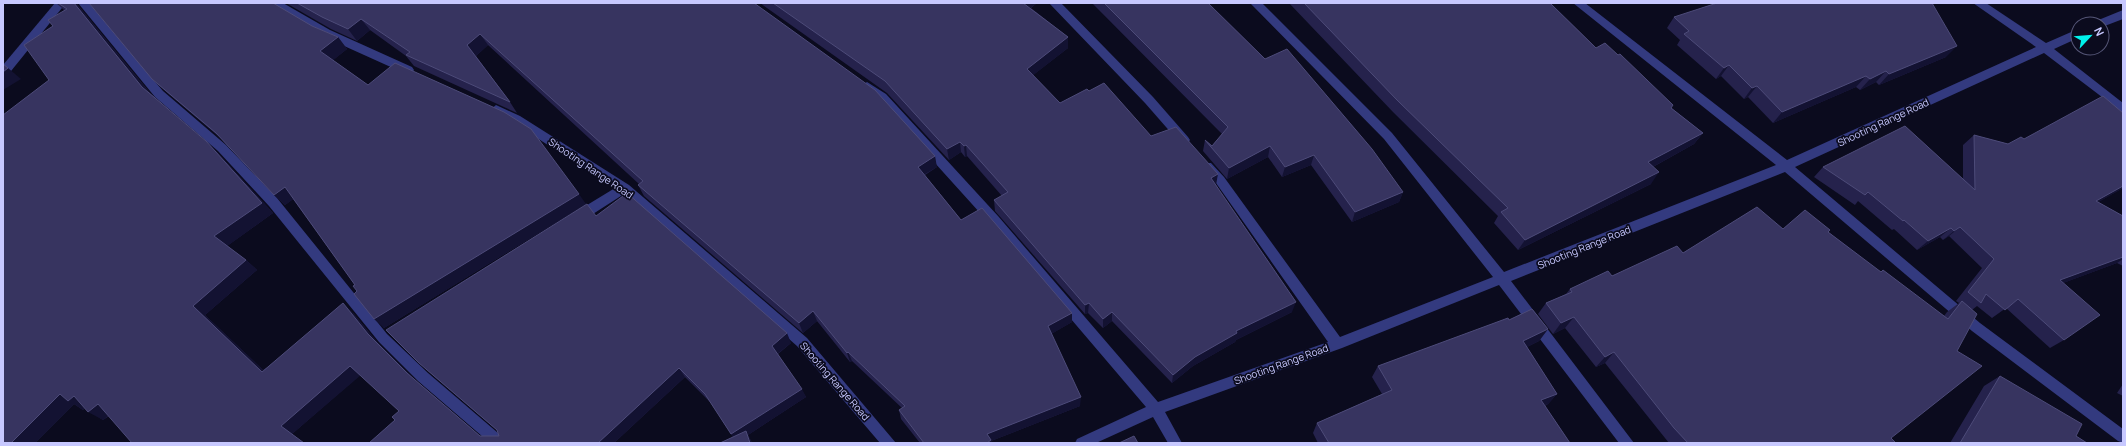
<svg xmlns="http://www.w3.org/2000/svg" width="2126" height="446" font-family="Manrope,sans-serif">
	<rect width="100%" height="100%" fill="#0b0b1e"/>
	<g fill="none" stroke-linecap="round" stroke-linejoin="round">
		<g fill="#333a7f" fill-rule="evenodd">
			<polygon points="55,3 66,3 7,76 3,77 3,65"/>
			<polygon points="78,3 89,3 163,91 226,145 277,198 387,334 428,373 505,439 507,443 490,443 418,381 379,342 269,206 218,151 155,97"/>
			<polygon points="269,3 283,3 330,30 412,67 414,70 412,73 404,73 322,36 270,6"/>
			<polygon points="1049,3 1061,3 1153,97 1188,137 1190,140 1188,143 1180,143 1145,103"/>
			<polygon points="1250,3 1262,3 1392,133 1504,272 1776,165 1573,3 1585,3 1787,160 2036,47 1973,3 1986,3 2046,43 2078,29 2078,38 2054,49 2123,103 2123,113 2044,53 1795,167 1980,323 2123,429 2123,443 2118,441 1972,331 1785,172 1511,281 1634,443 1619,443 1499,285 1342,348 1165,412 1182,443 1168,443 1153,417 1096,443 1075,443 1077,439 1146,407 990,224 878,100 861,86 867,82 886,94 998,216 1158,402 1328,342 1216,183 1201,166 1203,163 1211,163 1224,177 1340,337 1493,277 1384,139"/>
			<polygon points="2123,10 2123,19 2102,27 2102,24 2095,24 2096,21"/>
			<polygon points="496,105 520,116 629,185 807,338 896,443 880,443 797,346 624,194 582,221 574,221 572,217 574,213 615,188 512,122 492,113 490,110"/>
		</g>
	</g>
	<g fill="#25224c">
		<polygon points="56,3 77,3 77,4 151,94 217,152 273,213 227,246 246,260 257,270 205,315 263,370 353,313 378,343 414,379 480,436 499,436 498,431 429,372 386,330 596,216 791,343 778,354 806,397 748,435 752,443 720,443 733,437 710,402 685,377 614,443 369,443 395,420 399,411 360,375 292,434 109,416 103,420 85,408 83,410 74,404 35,443 3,443 49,80 53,26 64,10"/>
		<polygon points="286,3 754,3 937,167 925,175 961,220 1072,322 1051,334 1080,406 991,441 992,443 920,443 901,419 899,410 902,408 852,361 850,362 817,321 803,333 644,196 638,185 639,184 488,45 476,56 510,102 517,113 414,66 406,56 370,30 357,41 331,29"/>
		<polygon points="760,3 1037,3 1031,8 1068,37 1068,48 1033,75 1060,103 1089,91 1151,136 1216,185 1292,312 1236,340 1235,342 1193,366 1172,383 1112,321 1103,328 1088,313 1085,314 995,211 994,200 1002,196 967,156 965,157 961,152 949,160 887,93"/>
		<polygon points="1092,3 1208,3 1265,59 1403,192 1399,202 1352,222 1311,165 1282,177 1268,157 1227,179 1203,151 1205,140 1212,146 1222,134"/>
		<polygon points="1289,3 1550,3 1596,48 1703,133 1694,144 1653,167 1651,184 1518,250 1494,223 1498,216 1393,112"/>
		<polygon points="1674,17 1946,57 1879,85 1876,82 1860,90 1856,87 1773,123 1748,97 1744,99 1721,76 1716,79 1677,45 1680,40 1667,28"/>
		<polygon points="312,26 338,37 347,49 333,60 368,85 586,204 384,328 357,291 355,285 293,199 285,205 274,195 223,140 164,90 152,79"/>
		<polygon points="2123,113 2123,188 2098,202 2123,216 2123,266 2117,263 2063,283 2064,340 2050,348 2006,308 1992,318 1977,306 1972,310 1891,438 1896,443 1669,443 1605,363 1596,367 1565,328 1553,334 1538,314 1546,303 1566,294 1570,289 1683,253 1783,229 1828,232 1880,272 1944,316 1947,312 1959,303 1956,301 1982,268 1949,236 1943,240 1940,237 1917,250 1894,229 1892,230 1858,201 1855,205 1814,177 1823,167 1963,180 1963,145 1974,135 2008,144"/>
		<polygon points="1509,320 1548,329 1539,341 1527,347 1557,394 1548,404 1545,406 1570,443 1318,443 1313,433 1317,423 1382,394 1372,377 1378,366"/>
		<polygon points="2000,376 2076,436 2087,443 1950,443 1984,386"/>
		<polygon points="2123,384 2123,396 2117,393"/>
	</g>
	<g fill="#131232">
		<polygon points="74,3 77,3 77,4 154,98 142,87"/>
		<polygon points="1023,3 1037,3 1023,14"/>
		<polygon points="361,19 370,30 357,41 348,29"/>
		<polygon points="480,34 488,45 475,57 467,45"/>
		<polygon points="338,37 347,49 330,63 320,51"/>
		<polygon points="1068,37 1068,48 1027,80 1027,69"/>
		<polygon points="1957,46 1946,57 1879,85 1889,74"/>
		<polygon points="1729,65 1721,76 1716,79 1724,68"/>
		<polygon points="8,68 21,79 3,90 3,72"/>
		<polygon points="1886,71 1876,82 1860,90 1870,79"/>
		<polygon points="1866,76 1856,87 1773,123 1782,112"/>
		<polygon points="1757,86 1748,97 1744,99 1752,88"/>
		<polygon points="1703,133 1694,144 1640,174 1648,162"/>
		<polygon points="206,141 217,152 273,213 226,247 214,236"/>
		<polygon points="960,142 961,152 949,160 947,149"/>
		<polygon points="966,145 967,156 965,157 964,146"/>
		<polygon points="1270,146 1268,157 1227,179 1229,168"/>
		<polygon points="1314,155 1311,165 1282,177 1285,167"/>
		<polygon points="935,156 937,167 920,177 918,167"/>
		<polygon points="1659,172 1651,184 1518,250 1525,240"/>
		<polygon points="1218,174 1216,185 1211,178"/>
		<polygon points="2123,186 2123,188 2083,211 2096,201"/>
		<polygon points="285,187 295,198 285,205 274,195"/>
		<polygon points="1403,192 1399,202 1352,222 1355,212"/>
		<polygon points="579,194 586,204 384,328 374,319"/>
		<polygon points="1960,227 1949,236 1943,240 1954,231"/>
		<polygon points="1951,228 1940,237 1917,250 1928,241"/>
		<polygon points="2123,257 2123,259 2117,263 2047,289 2060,280"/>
		<polygon points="246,260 257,270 205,315 274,380 262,372 193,306"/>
		<polygon points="1296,302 1292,312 1236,340 1235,342 1193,366 1172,383 1173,375 1195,357 1236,331"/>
		<polygon points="343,303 353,313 378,343 417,382 407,373 368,334"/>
		<polygon points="1089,303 1088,313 1085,314 1085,305"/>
		<polygon points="813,311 817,321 803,333 799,323"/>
		<polygon points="1112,312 1112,321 1103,328 1103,319"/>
		<polygon points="1072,313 1072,322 1048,336 1048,326"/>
		<polygon points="1574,317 1565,328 1553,334 1561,323"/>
		<polygon points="1548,329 1539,341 1515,353 1523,341"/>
		<polygon points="787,333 791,343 776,355 772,346"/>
		<polygon points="848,352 852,361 850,362 847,353"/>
		<polygon points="1614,352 1605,363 1596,367 1605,357"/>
		<polygon points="350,366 361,375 292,434 305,443 304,443 281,426"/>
		<polygon points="679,368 685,377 614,443 598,443"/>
		<polygon points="802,389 806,397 748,435 752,443 736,443 731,434"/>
		<polygon points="60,394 74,396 89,405 83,410 74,404 35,443 11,443"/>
		<polygon points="1557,394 1548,404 1532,410 1541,400"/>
		<polygon points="1081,397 1080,406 991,441 992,443 987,443 987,434"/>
		<polygon points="98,404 113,412 103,420 88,412"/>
	</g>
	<g fill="#373460" stroke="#4d4b79">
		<polygon points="58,3 74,3 142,87 206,141 262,203 214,236 246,260 193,306 262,372 343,303 368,334 407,373 480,436 499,436 497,430 419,363 386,330 587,204 596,216 627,193 787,333 772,346 802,389 731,434 705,394 679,368 598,443 369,443 395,420 392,417 399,411 350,366 281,426 304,443 132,443 98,404 88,412 74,396 68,401 60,394 11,443 3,443 3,115 49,80 24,45 53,26 48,20 67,9"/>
		<polygon points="89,3 273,3 312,26 338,37 320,51 368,85 395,63 504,112 531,129 579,194 374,319 354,294 357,291 353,286 355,285 285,187 274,195 216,133 152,79"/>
		<polygon points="297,3 754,3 875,90 935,156 918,167 961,220 982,208 1072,313 1048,326 1081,397 987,434 991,440 987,443 924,443 899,410 905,406 848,352 847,353 813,311 799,323 638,185 643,181 480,34 467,45 510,102 406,55 410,52 361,19 348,29 322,17"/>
		<polygon points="773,3 1023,3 1068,37 1027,69 1060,103 1087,89 1089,91 1104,83 1151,136 1176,127 1218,174 1211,178 1296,302 1236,331 1237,333 1195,357 1173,375 1112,312 1103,319 1089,303 1085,305 994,200 1008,192 966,145 964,146 960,142 947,149 885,81"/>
		<polygon points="1104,3 1208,3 1265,59 1287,49 1372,149 1403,192 1355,212 1314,155 1285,167 1270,146 1229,168 1205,140 1212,146 1228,127"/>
		<polygon points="1304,3 1550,3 1596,48 1605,43 1618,55 1620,54 1673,105 1671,108 1703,133 1648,162 1659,172 1525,240 1501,212 1508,208 1397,100"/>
		<polygon points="1717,3 1932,3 1957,46 1889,74 1886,71 1870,79 1866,76 1782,112 1757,86 1752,88 1729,65 1724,68 1684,34 1689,31 1674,17"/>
		<polygon points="3,64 8,68 3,72"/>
		<polygon points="2103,96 2123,113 2123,186 2096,201 2123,216 2123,257 2060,280 2100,315 2064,340 2018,299 2005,310 1986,294 1981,303 1968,292 1994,259 1960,227 1954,231 1951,228 1928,241 1904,220 1903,221 1868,192 1865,195 1823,167 1905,126 1975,190 1974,135 2008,144 2021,137 2024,139"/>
		<polygon points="1757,207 1783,229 1805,210 1830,230 1828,232 1881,272 1883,270 1948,319 1962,301 1977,314 1957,351 1982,366 1891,438 1896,443 1688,443 1674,428 1614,352 1605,357 1574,317 1561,323 1546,303 1572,292 1570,289 1608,271 1612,276 1677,246 1683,253"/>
		<polygon points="1532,309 1548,329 1523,341 1557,394 1541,400 1570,443 1329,443 1317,423 1392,390 1378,366 1508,318 1509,320"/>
		<polygon points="2000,376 2082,424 2076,436 2087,443 1960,443"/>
		<polygon points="746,431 750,443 720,443"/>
		<polygon points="1134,436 1138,443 1119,443"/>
	</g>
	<g text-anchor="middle" stroke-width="3.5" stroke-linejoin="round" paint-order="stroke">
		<g font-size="10" fill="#c7c8ff" stroke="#0b0b1e">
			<text transform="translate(1883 122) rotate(-25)" y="4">Shooting Range Road</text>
			<text transform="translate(591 168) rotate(34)" y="4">Shooting Range Road</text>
			<text transform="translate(1584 247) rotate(-22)" y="4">Shooting Range Road</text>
			<text transform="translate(1281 364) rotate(-20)" y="4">Shooting Range Road</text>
			<text transform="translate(835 381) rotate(49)" y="4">Shooting Range Road</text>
		</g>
	</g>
	<rect width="2126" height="446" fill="none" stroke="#c7c8ff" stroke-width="8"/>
	<g transform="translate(2090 36) rotate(64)"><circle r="19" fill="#0b0b1e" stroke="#565778"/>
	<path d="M0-3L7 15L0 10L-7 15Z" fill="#00f2eb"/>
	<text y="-6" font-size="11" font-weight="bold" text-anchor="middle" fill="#c7c8ff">N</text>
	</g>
</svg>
